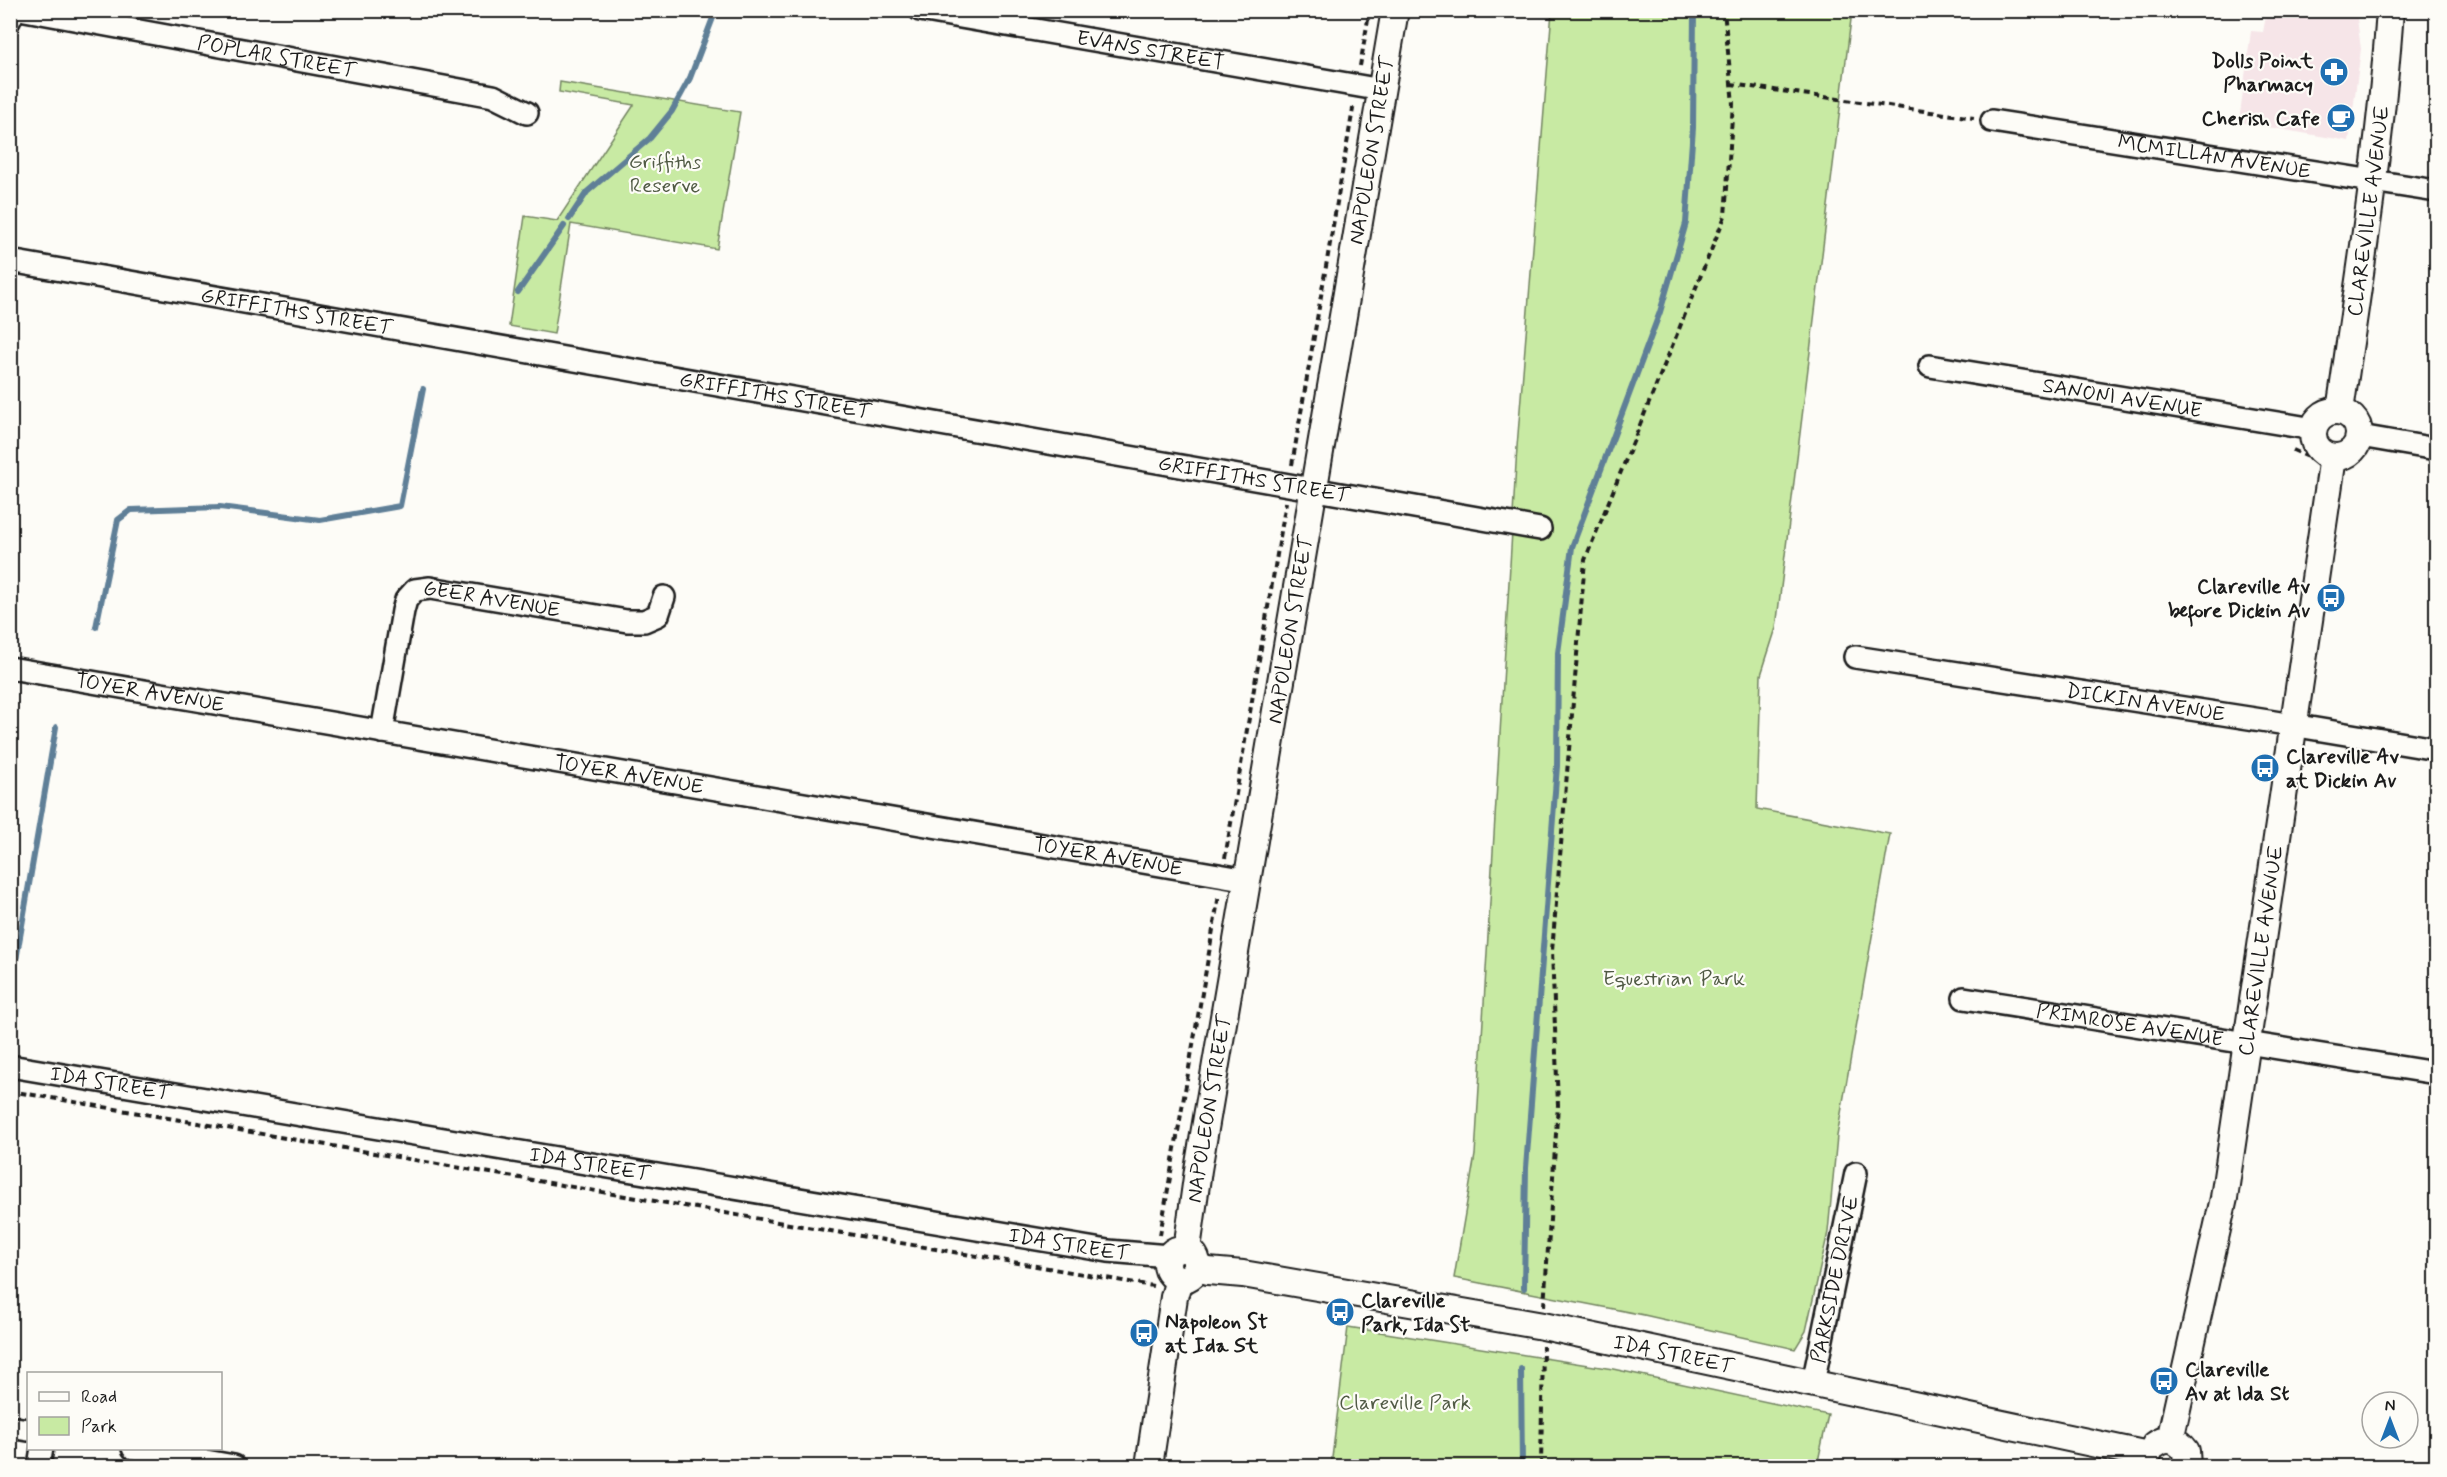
<svg xmlns="http://www.w3.org/2000/svg" width="2447" height="1477" font-family="Mynerve,sans-serif">
	<rect width="100%" height="100%" fill="#fdfcf7"/>
	<filter id="ink" filterUnits="userSpaceOnUse"><feTurbulence type="fractalNoise" baseFrequency=".0167" numOctaves="2"/><feDisplacementMap in="SourceGraphic" scale="12" xChannelSelector="R" yChannelSelector="G"/><feConvolveMatrix kernelMatrix="1 2 1 2 8 2 1 2 1" color-interpolation-filters="sRGB"/></filter>
	<g filter="url(#ink)">
		<polygon fill="#f6e5e8" points="2267,11 2356,11 2361,49 2349,141 2239,122 2251,31 2263,32"/>
		<g fill="#c8eaa3" stroke="#728360" stroke-width="1.5">
			<polygon points="1552,11 1852,11 1776,628 1761,675 1757,809 1890,834 1837,1136 1828,1232 1806,1331 1795,1349 1644,1315 1454,1278 1475,1155 1517,447"/>
			<polygon points="560,82 740,112 717,249 571,224 554,334 509,326 525,216 557,221 634,105 559,92"/>
			<polygon points="1348,1327 1613,1369 1828,1415 1817,1466 1331,1466"/>
		</g>
		<g fill="none" stroke-linecap="round" stroke-linejoin="round">
			<g stroke="#5f7f97" stroke-width="6">
				<polyline points="569,219 587,192 650,138 672,111 690,78 716,10"/>
				<polyline points="518,292 564,226"/>
				<polyline points="96,627 118,520 131,510 220,507 320,520 400,506 423,389"/>
				<polyline points="10,995 56,727"/>
				<polyline points="1524,1288 1526,1168 1557,766 1558,653 1572,547 1660,312 1686,223 1693,128 1694,10"/>
				<polyline points="1521,1369 1522,1466"/>
			</g>
			<g stroke="#1c1c1c" stroke-width="15">
				<polyline id="service" points="10,31 21,10"/>
			</g>
			<g stroke="#1c1c1c" stroke-width="26">
				<g id="minor">
					<path id="s1" d="M25,10L493,96L527,113"/>
					<path id="s2" d="M920,10L1382,90"/>
					<path id="s3" d="M1992,121L2436,191"/>
					<path id="s4" d="M10,261L1540,529"/>
					<path id="s5" d="M1930,366L2314,429"/>
					<polyline points="2360,436 2436,449"/>
					<path id="s6" d="M1855,657L2268,721L2436,749"/>
					<path id="s7" d="M10,668L1248,880"/>
					<path id="s8" d="M382,732L403,611L406,600L415,590L430,588L627,621H644L658,615L664,597"/>
					<path id="s9" d="M1964,998L2436,1073"/>
					<path id="s10" d="M10,1066L1108,1251L1169,1256"/>
					<path id="s11" d="M1813,1383L1856,1173"/>
					<polyline points="10,1427 28,1430"/>
					<polyline points="133,1448 234,1466"/>
					<polyline points="39,1466 42,1448"/>
				</g>
			</g>
			<g stroke="#1c1c1c" stroke-width="30">
				<g id="tertiary">
					<circle cx="2336" cy="434" r="23"/>
					<path id="s12" d="M2340,411C2359,278 2381,145 2390,10"/>
					<circle cx="1182" cy="1264" r="15"/>
					<path id="s13" d="M1187,1249L1198,1170L1395,10"/>
					<path id="s14" d="M1198,1267L1208,1271L1243,1274L1543,1326L2148,1455"/>
					<path id="s15" d="M2170,1440L2224,1198L2333,457"/>
					<path d="M2155,1445C2167,1436 2178,1440 2186,1451L2187,1466"/>
					<polyline points="1149,1466 1174,1297 1179,1279"/>
				</g>
			</g>
			<g stroke="#1c1c1c" stroke-width="4" stroke-dasharray="6 4.5" stroke-linecap="butt">
				<polyline points="1360,66 1369,14"/>
				<polyline points="1731,84 1974,118"/>
				<polyline points="2293,450 2306,456"/>
				<polyline points="1292,465 1354,103"/>
				<polyline points="1225,858 1286,502"/>
				<polyline points="10,1091 1153,1286"/>
				<polyline points="1160,1235 1219,895"/>
				<polyline points="1544,1306 1558,1105 1552,951 1585,560 1725,216 1733,104 1724,10"/>
				<polyline points="1541,1466 1543,1346"/>
			</g>
			<use href="#service" stroke="#fdfcf7" stroke-width="10"/>
			<use href="#minor" stroke="#fdfcf7" stroke-width="21"/>
			<use href="#tertiary" stroke="#fdfcf7" stroke-width="26"/>
		</g>
	</g>
	<defs>
		<g id="pharmacy-disc" transform="scale(1.5)"><circle r="9.5" fill="#1f6fb2" stroke="#fdfcf7"/><path d="M-2-6h4v4h4v4h-4v4h-4v-4h-4v-4h4Z" fill="#fff"/></g>
		<g id="cafe-disc" transform="scale(1.5)"><circle r="9.5" fill="#1f6fb2" stroke="#fdfcf7"/><path d="M-5.5-4.5H6V0H3Q3 3.5 0 3.5H-2.5Q-5.5 3.5-5.5 0ZM3-3.2v2h1.7v-2ZM-6 4.5H4V6H-6Z" fill="#fff"/></g>
		<g id="bus-disc" transform="scale(1.5)"><circle r="9.5" fill="#1f6fb2" stroke="#fdfcf7"/><path d="M-5-6H5V4H4V6H2V4H-2V6H-4V4H-5ZM-3.5-4V0h7V-4ZM-3.5 1.2v1.5H-2V1.2ZM2 1.2v1.5H3.5V1.2Z" fill="#fff"/></g>
	</defs>
	<g fill-rule="evenodd">
		<use href="#pharmacy-disc" x="2334" y="72"/>
		<use href="#cafe-disc" x="2341" y="118"/>
		<use href="#bus-disc" x="2331" y="598"/>
		<use href="#bus-disc" x="2265" y="768"/>
		<use href="#bus-disc" x="1340" y="1312"/>
		<use href="#bus-disc" x="1144" y="1333"/>
		<use href="#bus-disc" x="2164" y="1381"/>
	</g>
	<g text-anchor="middle" stroke-width="4.5" stroke-linejoin="round" paint-order="stroke">
		<g font-size="21" fill="#1c1c1c" stroke="#fdfcf7">
			<text dy="7" stroke="none"><textPath href="#s2" startOffset="234">EVANS STREET</textPath></text>
			<text dy="7" stroke="none"><textPath href="#s1" startOffset="256">POPLAR STREET</textPath></text>
			<text dy="7" stroke="none"><textPath href="#s13" startOffset="1114">NAPOLEON STREET</textPath></text>
			<text dy="7" stroke="none"><textPath href="#s3" startOffset="225">MCMILLAN AVENUE</textPath></text>
			<text dy="7" stroke="none"><textPath href="#s12" startOffset="202">CLAREVILLE AVENUE</textPath></text>
			<text dy="7" stroke="none"><textPath href="#s4" startOffset="291">GRIFFITHS STREET</textPath></text>
			<text dy="7" stroke="none"><textPath href="#s4" startOffset="777">GRIFFITHS STREET</textPath></text>
			<text dy="7" stroke="none"><textPath href="#s5" startOffset="195">SANONI AVENUE</textPath></text>
			<text dy="7" stroke="none"><textPath href="#s4" startOffset="1263">GRIFFITHS STREET</textPath></text>
			<text dy="7" stroke="none"><textPath href="#s8" startOffset="225">GEER AVENUE</textPath></text>
			<text dy="7" stroke="none"><textPath href="#s13" startOffset="628">NAPOLEON STREET</textPath></text>
			<text dy="7" stroke="none"><textPath href="#s7" startOffset="142">TOYER AVENUE</textPath></text>
			<text dy="7" stroke="none"><textPath href="#s6" startOffset="294">DICKIN AVENUE</textPath></text>
			<text dy="7" stroke="none"><textPath href="#s7" startOffset="628">TOYER AVENUE</textPath></text>
			<text dy="7" stroke="none"><textPath href="#s7" startOffset="1114">TOYER AVENUE</textPath></text>
			<text dy="7" stroke="none"><textPath href="#s15" startOffset="498">CLAREVILLE AVENUE</textPath></text>
			<text dy="7" stroke="none"><textPath href="#s9" startOffset="168">PRIMROSE AVENUE</textPath></text>
			<text dy="7" stroke="none"><textPath href="#s10" startOffset="102">IDA STREET</textPath></text>
			<text dy="7" stroke="none"><textPath href="#s13" startOffset="142">NAPOLEON STREET</textPath></text>
			<text dy="7" stroke="none"><textPath href="#s10" startOffset="588">IDA STREET</textPath></text>
			<text dy="7" stroke="none"><textPath href="#s10" startOffset="1074">IDA STREET</textPath></text>
			<text dy="7" stroke="none"><textPath href="#s11" startOffset="106">PARKSIDE DRIVE</textPath></text>
			<text dy="7" stroke="none"><textPath href="#s14" startOffset="484">IDA STREET</textPath></text>
		</g>
		<g font-size="21" font-weight="bold" fill="#1c1c1c" stroke="#fdfcf7" text-anchor="start">
			<text x="2313" y="67" text-anchor="end">Dolls Point<tspan x="2313" dy="24">Pharmacy</tspan></text>
			<text x="2320" y="125" text-anchor="end">Cherish Cafe</text>
			<text x="2310" y="593" text-anchor="end">Clareville Av<tspan x="2310" dy="24">before Dickin Av</tspan></text>
			<text x="2286" y="763">Clareville Av<tspan x="2286" dy="24">at Dickin Av</tspan></text>
			<text x="1361" y="1307">Clareville<tspan x="1361" dy="24">Park, Ida St</tspan></text>
			<text x="1165" y="1328">Napoleon St<tspan x="1165" dy="24">at Ida St</tspan></text>
			<text x="2185" y="1376">Clareville<tspan x="2185" dy="24">Av at Ida St</tspan></text>
		</g>
		<g font-size="21" fill="#505a44" stroke="#fdfcf7">
			<text x="665" y="168">Griffiths<tspan x="665" dy="24">Reserve</tspan></text>
			<text x="1674" y="985">Equestrian Park</text>
			<text x="1405" y="1409">Clareville Park</text>
		</g>
	</g>
	<rect width="2447" height="1477" fill="none" stroke="#fdfcf7" stroke-width="36"/>
	<rect x="18" y="18" width="2411" height="1441" fill="none" stroke="#1c1c1c" stroke-width="2" filter="url(#ink)"/>
	<rect x="27" y="1372" width="195" height="78" fill="#fdfcf7" stroke="#a3a29f" stroke-width="1.5"/>
	<rect x="39" y="1392" width="30" height="9" fill="#fdfcf7" stroke="#a3a29f" stroke-width="1.5"/>
	<text x="81" y="1402" font-size="18" fill="#1c1c1c">Road</text>
	<rect x="39" y="1417" width="30" height="18" fill="#c8eaa3" stroke="#a3a29f" stroke-width="1.5"/>
	<text x="81" y="1432" font-size="18" fill="#1c1c1c">Park</text>
	<g transform="translate(2390 1420)"><circle r="28" fill="#fdfcf7" stroke="#a3a29f" stroke-width="1.5"/>
	<path d="M0-4.5L10 22L0 15L-10 22Z" fill="#1f6fb2"/>
	<text y="-9" font-size="16" font-weight="bold" text-anchor="middle" fill="#1c1c1c">N</text>
	</g>
</svg>
